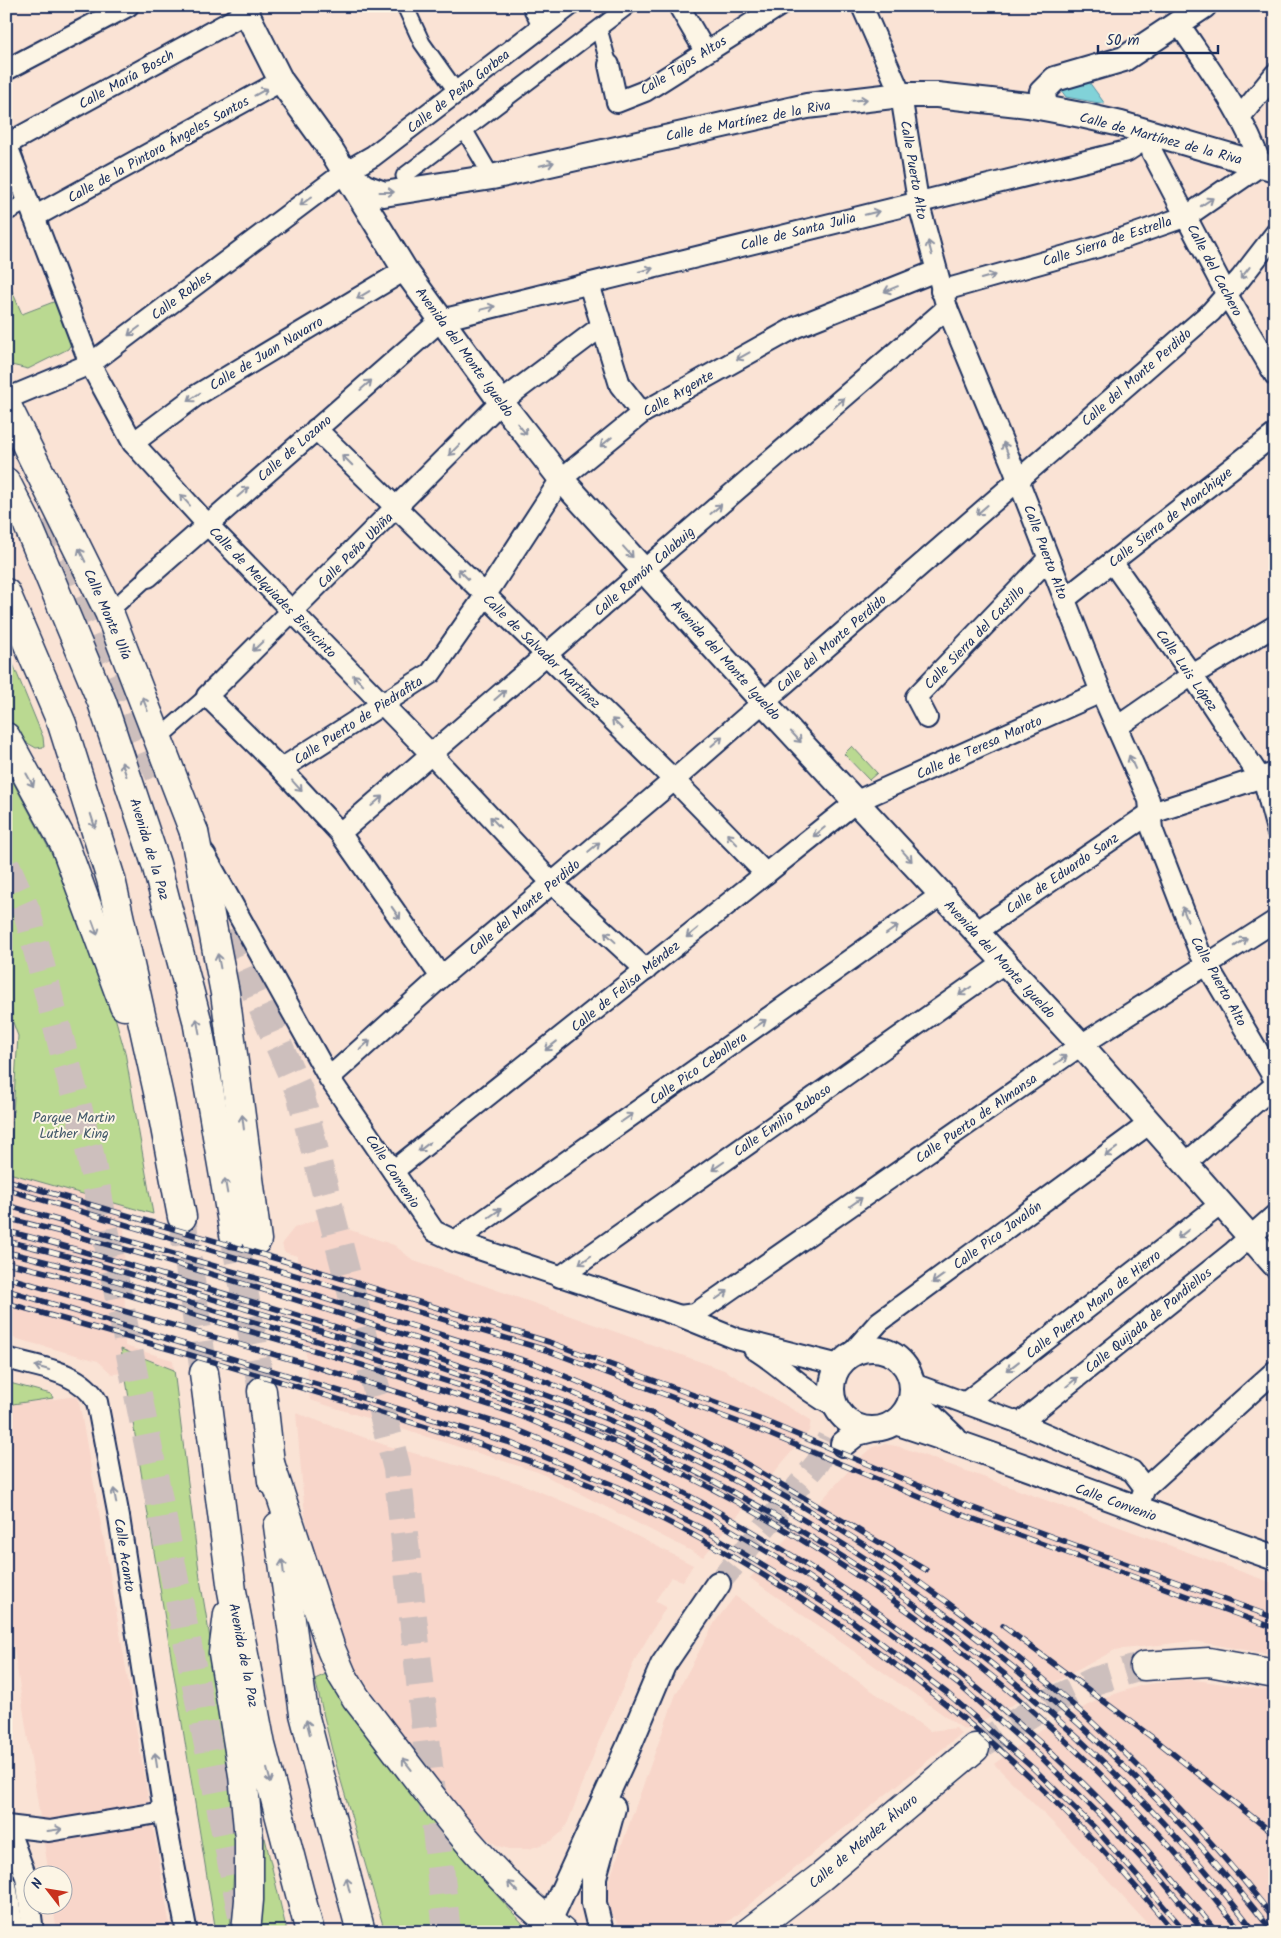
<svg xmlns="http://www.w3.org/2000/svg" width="1281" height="1938" font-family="Kalam,sans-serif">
	<rect width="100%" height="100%" fill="#fae3d5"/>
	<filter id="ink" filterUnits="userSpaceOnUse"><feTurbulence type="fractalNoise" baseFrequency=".02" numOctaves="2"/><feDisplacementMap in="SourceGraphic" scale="10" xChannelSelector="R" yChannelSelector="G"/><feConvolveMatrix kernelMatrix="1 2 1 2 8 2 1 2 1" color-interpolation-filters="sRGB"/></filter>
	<g filter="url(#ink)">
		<g fill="#f8d6ca">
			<polygon points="6,1172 124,1206 125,1346 173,1360 174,1370 121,1349 124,1373 112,1374 98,1361 6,1336"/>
			<polygon points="318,1219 394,1245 414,1261 724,1370 811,1420 809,1431 703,1557 538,1472 310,1400 297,1256 284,1252 282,1243 294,1228"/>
			<polygon points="78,1396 107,1557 171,1932 57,1932 53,1906 62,1906 62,1876 49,1875 6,1598 6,1405"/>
			<polygon points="296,1413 385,1445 519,1483 596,1515 693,1565 683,1581 671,1577 655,1601 666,1607 636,1658 599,1741 568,1822 562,1832 551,1841 529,1849 509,1849 496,1845 475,1829 419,1759 348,1658 323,1592 305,1516"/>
			<polygon points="885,1444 901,1447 1275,1584 1275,1655 1193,1641 1115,1650 965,1730 750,1578 864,1454 873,1447"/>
			<polygon points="735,1596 930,1731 956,1728 961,1734 715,1932 623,1932 610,1911 607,1886 676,1694 715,1622"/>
			<polygon points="1188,1679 1275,1691 1275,1932 1155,1932 1075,1845 994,1764 1040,1730 1100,1699 1142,1685"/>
		</g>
		<g fill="#bad991" stroke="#6a8478">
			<polygon points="6,277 22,314 56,301 72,342 68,349 28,369 7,364"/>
			<polygon points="6,647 43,737 44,747 36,748 24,741 6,719"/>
			<polygon points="852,746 877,773 869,780 844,754"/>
			<polygon points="6,769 87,919 125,1052 153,1214 9,1173 18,1036 6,1004"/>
			<polygon points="121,1349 174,1370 200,1579 238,1805 230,1932 216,1932"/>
			<polygon points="6,1382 51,1394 53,1398 6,1405"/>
			<polygon points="326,1674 462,1857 524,1925 522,1932 385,1932 332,1750 315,1679"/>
			<polygon points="265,1838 287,1932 261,1932 257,1840"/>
		</g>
		<polygon fill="#81d2d8" stroke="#5891a7" points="1089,82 1105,104 1066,97 1061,90"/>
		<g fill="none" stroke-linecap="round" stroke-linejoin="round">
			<polyline stroke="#cdbfbd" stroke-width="24" stroke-dasharray="24 12" stroke-linecap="butt" points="718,1584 818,1462 829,1438"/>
			<polyline stroke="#cdbfbd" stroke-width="28" stroke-dasharray="28 14" stroke-linecap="butt" points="975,1748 1049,1702 1094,1681 1144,1666"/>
			<g stroke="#cdbfbd" stroke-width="28" stroke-dasharray="28 14" stroke-linecap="butt">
				<polyline points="50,518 159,775"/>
				<polyline points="6,865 27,912 89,1149 242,1916"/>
				<polyline points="211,892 300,1093 397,1469 447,1932"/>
				<polyline points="182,1217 204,1373"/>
				<polyline points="234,1234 262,1391"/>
			</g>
			<g stroke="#1b2f5e" stroke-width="19">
				<g id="pedestrian">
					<polyline points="405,6 422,43 456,91"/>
					<polyline points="599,29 609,65"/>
					<polyline points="465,131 489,172"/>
					<polyline points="404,176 628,6"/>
					<polyline points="6,213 29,201"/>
					<polyline points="109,612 148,577"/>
					<polyline points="159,738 207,696"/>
					<polyline points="1261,779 1275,832"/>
				</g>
			</g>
			<g stroke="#1b2f5e" stroke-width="24">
				<g id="minor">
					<polyline points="533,6 543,26"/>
					<polyline points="862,6 901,95 918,201 947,308 1013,467 1101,692 1149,800 1152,829 1200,953 1275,1080"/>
					<polyline points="680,8 705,51"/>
					<polyline points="609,65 617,102 645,91 779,6"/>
					<polyline points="6,70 128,6"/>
					<polyline points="1240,117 1275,74"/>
					<polyline points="1152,135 1152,152 1227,295 1275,375"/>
					<polyline points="6,143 90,364 133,443 207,524 431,754 552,883 646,970"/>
					<polyline points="7,144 246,13"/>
					<polyline points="34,217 281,81"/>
					<polyline points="589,284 620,385 642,413"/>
					<path d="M941,291L1101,246L1187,216L1261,165C1244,114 1209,69 1179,24"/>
					<polyline points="6,399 90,364 345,172 373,156 569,6"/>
					<polyline points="316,429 674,780 766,874"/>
					<polyline points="133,443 197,395 405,270"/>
					<polyline points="1112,562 1192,675 1261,779"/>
					<polyline points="148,577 441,320 1127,151 1152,135"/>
					<polyline points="1065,599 1275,434"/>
					<polyline points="927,718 916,697 1048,559"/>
					<polyline points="1117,727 1192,675 1275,626"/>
					<polyline points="281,769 431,673 485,596 561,479 642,413 796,327 936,271"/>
					<polyline points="340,833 947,308"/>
					<polyline points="205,855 329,1078 434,1231 455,1241 680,1316 737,1339 839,1365"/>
					<polyline points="976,932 1149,814 1275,773"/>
					<polyline points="441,977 340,833 281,769 207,696 501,402 602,326"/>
					<polyline points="329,1078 441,977 674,780 1211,312 1241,278 1275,234"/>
					<polyline points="1186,1163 1275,1085"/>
					<polyline points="393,1171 857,801 1101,692"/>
					<polyline points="455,1241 941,895"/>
					<polyline points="560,1277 1004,963"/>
					<polyline points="680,1316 695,1314 1081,1045 1275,921"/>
					<path d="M754,1349C784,1367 803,1391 836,1407"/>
					<polyline points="851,1354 879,1322 1150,1123"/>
					<path d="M6,1358C37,1367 81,1371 97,1402L119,1517L164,1812L49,1831L7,1826"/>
					<polyline points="913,1384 1020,1423 1132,1471 1145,1488"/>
					<polyline points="965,1403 1221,1204"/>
					<polyline points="1020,1423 1233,1252 1275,1215"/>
					<polyline points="1140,1501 1145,1488 1275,1371"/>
					<polyline points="164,1812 186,1928"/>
					<polyline points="7,1826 26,1877 33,1932"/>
					<polyline points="6,1885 14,1932"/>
				</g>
			</g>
			<g stroke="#1b2f5e" stroke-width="28">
				<g id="tertiary">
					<polyline points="243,6 281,81 333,153 405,270 501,402 561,479 755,693 1081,1045 1275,1265"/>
					<polyline points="1046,108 1042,92 1055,79 1124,59 1204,6"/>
					<polyline points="348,174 365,187 384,194 492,177 807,106 901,95 937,95 1028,105 1081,115 1121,124 1275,169"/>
					<circle cx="872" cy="1389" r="40"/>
					<polyline points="912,1398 954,1438"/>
					<path d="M895,1422C1023,1463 1148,1514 1275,1558"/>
					<polyline points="843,1444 857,1433 873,1429"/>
					<polyline points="544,1932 628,1748 663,1665 718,1584"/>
					<polyline points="601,1932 594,1903 594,1877 613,1808"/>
				</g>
			</g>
			<g stroke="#1b2f5e" stroke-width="31">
				<polyline id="secondary" points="6,404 109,612 194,832"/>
			</g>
			<g stroke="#1b2f5e" stroke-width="31">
				<g id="primary">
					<polyline points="1144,1666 1209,1662 1275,1674"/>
					<polyline points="749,1932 821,1877 975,1748"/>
				</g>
			</g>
			<g stroke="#1b2f5e" stroke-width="31">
				<g id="motorway">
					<polyline points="6,482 27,523 102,702 156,864 197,1020 234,1234"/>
					<polyline points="6,593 62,724 111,879 160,1101 182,1217"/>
					<polyline points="6,737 64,843 124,1006"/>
					<polyline points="194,832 225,993 257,1240"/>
					<polyline points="204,1373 232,1591 261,1745 310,1932"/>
					<polyline points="262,1391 272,1481"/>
					<path d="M270,1463L331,1649L342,1675L356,1698C418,1778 480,1870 562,1932"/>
					<polyline points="278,1526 304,1714 361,1932"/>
					<polyline points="228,1614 223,1653 243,1775 249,1839 249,1900 246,1932"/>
				</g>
			</g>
			<use href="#pedestrian" stroke="#fcf5e5" stroke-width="15"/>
			<use href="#minor" stroke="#fcf5e5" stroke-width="20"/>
			<use href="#tertiary" stroke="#fcf5e5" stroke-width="24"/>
			<use href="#secondary" stroke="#fcf5e5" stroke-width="28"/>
			<use href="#primary" stroke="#fcf5e5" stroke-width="28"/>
			<use href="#motorway" stroke="#fcf5e5" stroke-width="28"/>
			<g stroke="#1b2f5e" stroke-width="5.5">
				<g id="rail">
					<polyline points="6,1180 298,1265 549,1342 762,1420 965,1505 1275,1618"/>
					<polyline points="6,1189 546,1350 757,1429 960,1514 1275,1628"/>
					<polyline points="6,1205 300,1291 539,1365 651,1413 740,1460 926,1570"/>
					<path d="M6,1218C131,1249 255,1286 377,1326C429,1343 482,1358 533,1377C570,1390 606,1408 642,1424C887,1533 1108,1708 1275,1919"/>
					<path d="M6,1231C86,1250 164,1276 242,1299C302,1316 361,1335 420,1353C495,1377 571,1401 643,1435C888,1548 1106,1720 1273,1932"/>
					<path d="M6,1241C87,1259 167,1286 246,1309C377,1347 509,1387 634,1442C674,1459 713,1481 751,1502C945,1610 1120,1755 1255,1932"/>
					<path d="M6,1252C91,1271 174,1299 257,1323C315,1340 373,1358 430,1376C499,1398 569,1420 634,1450C870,1559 1081,1728 1242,1932"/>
					<path d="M6,1263C87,1280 166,1307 245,1330C307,1347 368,1367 428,1386C460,1396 493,1405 523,1417C740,1507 944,1640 1109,1809C1147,1848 1182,1890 1217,1932"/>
					<polyline points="6,1277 307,1364 513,1428 623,1474 709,1517 793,1567 889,1631 958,1684 1041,1757 1103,1818 1161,1879 1204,1932"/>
					<polyline points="6,1290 508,1442 618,1487 703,1529 847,1617 947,1693 1034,1769 1095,1828 1186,1932"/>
					<path d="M6,1303C135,1339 264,1375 391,1416C467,1440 543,1463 615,1496C829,1595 1025,1749 1174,1932"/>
					<polyline points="1003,1626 1157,1741 1275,1835"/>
				</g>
			</g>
			<use href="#rail" stroke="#fcf5e5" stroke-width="4" stroke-dasharray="11" stroke-linecap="butt"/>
		</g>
		<defs><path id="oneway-shaft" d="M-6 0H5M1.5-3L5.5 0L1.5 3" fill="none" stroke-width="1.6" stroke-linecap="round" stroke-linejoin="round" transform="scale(1.25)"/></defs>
		<g stroke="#8c92a2">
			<use href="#oneway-shaft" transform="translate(261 92) rotate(-29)"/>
			<use href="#oneway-shaft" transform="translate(860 100) rotate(-6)"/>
			<use href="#oneway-shaft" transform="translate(547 164) rotate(-13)"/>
			<use href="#oneway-shaft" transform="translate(387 192)"/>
			<use href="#oneway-shaft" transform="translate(306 201) rotate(143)"/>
			<use href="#oneway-shaft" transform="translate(1207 202) rotate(-34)"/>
			<use href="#oneway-shaft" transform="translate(872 213) rotate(-14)"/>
			<use href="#oneway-shaft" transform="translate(930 248) rotate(-105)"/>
			<use href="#oneway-shaft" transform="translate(646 270) rotate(-14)"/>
			<use href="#oneway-shaft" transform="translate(1245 273) rotate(128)"/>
			<use href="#oneway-shaft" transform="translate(988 277) rotate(-16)"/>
			<use href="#oneway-shaft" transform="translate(891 289) rotate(158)"/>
			<use href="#oneway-shaft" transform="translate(363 295) rotate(149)"/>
			<use href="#oneway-shaft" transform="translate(488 308) rotate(-14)"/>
			<use href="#oneway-shaft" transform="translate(134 331) rotate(143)"/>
			<use href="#oneway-shaft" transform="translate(743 356) rotate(151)"/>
			<use href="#oneway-shaft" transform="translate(366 385) rotate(-41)"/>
			<use href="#oneway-shaft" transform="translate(194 397) rotate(145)"/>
			<use href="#oneway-shaft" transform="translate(839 403) rotate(-41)"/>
			<use href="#oneway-shaft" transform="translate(522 429) rotate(51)"/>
			<use href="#oneway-shaft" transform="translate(606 442) rotate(141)"/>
			<use href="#oneway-shaft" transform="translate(1006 449) rotate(-112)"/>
			<use href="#oneway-shaft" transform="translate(454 450) rotate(134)"/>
			<use href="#oneway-shaft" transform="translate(347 460) rotate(-135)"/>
			<use href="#oneway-shaft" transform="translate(243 492) rotate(-41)"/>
			<use href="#oneway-shaft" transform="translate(185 500) rotate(-132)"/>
			<use href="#oneway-shaft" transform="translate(716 509) rotate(-41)"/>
			<use href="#oneway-shaft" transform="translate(982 510) rotate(139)"/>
			<use href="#oneway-shaft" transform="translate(628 552) rotate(48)"/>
			<use href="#oneway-shaft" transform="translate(82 555) rotate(-116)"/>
			<use href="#oneway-shaft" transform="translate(463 574) rotate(-135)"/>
			<use href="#oneway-shaft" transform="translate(258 646) rotate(136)"/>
			<use href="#oneway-shaft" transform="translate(358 680) rotate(-134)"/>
			<use href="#oneway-shaft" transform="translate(500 695) rotate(-41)"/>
			<use href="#oneway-shaft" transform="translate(145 704) rotate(-111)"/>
			<use href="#oneway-shaft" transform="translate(617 724) rotate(-135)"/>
			<use href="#oneway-shaft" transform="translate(796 737) rotate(47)"/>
			<use href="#oneway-shaft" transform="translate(717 741) rotate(-41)"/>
			<use href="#oneway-shaft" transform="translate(1132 762) rotate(-114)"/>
			<use href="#oneway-shaft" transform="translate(124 769) rotate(-109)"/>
			<use href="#oneway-shaft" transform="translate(30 780) rotate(61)"/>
			<use href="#oneway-shaft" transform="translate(297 786) rotate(48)"/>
			<use href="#oneway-shaft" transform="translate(377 801) rotate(-41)"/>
			<use href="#oneway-shaft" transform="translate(93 821) rotate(72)"/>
			<use href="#oneway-shaft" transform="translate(495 822) rotate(-133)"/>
			<use href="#oneway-shaft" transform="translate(819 832) rotate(141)"/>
			<use href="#oneway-shaft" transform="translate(732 839) rotate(-134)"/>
			<use href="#oneway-shaft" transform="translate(594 847) rotate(-40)"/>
			<use href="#oneway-shaft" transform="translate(907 856) rotate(48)"/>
			<use href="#oneway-shaft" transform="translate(396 913) rotate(55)"/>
			<use href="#oneway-shaft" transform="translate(1185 914) rotate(-111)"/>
			<use href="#oneway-shaft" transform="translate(95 928) rotate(70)"/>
			<use href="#oneway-shaft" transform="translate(892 930) rotate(-35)"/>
			<use href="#oneway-shaft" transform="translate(692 933) rotate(141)"/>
			<use href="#oneway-shaft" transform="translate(610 937) rotate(-137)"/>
			<use href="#oneway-shaft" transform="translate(1241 942) rotate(-33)"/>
			<use href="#oneway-shaft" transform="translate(219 961) rotate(-101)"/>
			<use href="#oneway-shaft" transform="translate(965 991) rotate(145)"/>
			<use href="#oneway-shaft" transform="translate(760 1024) rotate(-35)"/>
			<use href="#oneway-shaft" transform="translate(198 1026) rotate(-101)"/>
			<use href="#oneway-shaft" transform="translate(365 1045) rotate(-42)"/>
			<use href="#oneway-shaft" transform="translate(551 1046) rotate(142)"/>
			<use href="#oneway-shaft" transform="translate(1061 1060) rotate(-35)"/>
			<use href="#oneway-shaft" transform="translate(627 1118) rotate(-35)"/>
			<use href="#oneway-shaft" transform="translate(243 1122) rotate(-97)"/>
			<use href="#oneway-shaft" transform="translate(424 1147) rotate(142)"/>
			<use href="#oneway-shaft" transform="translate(1111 1152) rotate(144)"/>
			<use href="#oneway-shaft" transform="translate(718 1166) rotate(145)"/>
			<use href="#oneway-shaft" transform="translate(226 1186) rotate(-100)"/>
			<use href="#oneway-shaft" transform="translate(856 1202) rotate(-35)"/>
			<use href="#oneway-shaft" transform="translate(495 1213) rotate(-35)"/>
			<use href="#oneway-shaft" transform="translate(1183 1234) rotate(142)"/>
			<use href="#oneway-shaft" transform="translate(585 1260) rotate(145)"/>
			<use href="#oneway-shaft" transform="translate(938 1279) rotate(144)"/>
			<use href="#oneway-shaft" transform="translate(722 1295) rotate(-35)"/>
			<use href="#oneway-shaft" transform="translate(1013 1366) rotate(142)"/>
			<use href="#oneway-shaft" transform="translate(42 1368) rotate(-164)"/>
			<use href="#oneway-shaft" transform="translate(1072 1382) rotate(-39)"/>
			<use href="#oneway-shaft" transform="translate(115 1496) rotate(-100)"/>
			<use href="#oneway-shaft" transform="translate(283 1567) rotate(-97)"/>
			<use href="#oneway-shaft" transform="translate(308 1727) rotate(-104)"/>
			<use href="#oneway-shaft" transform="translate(156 1760) rotate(-99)"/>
			<use href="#oneway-shaft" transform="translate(407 1764) rotate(-128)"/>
			<use href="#oneway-shaft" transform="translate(269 1776) rotate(75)"/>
			<use href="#oneway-shaft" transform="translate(55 1830) rotate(-8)"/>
			<use href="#oneway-shaft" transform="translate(348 1885) rotate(-104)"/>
			<use href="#oneway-shaft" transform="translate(513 1887) rotate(-134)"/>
		</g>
	</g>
	<g text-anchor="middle" stroke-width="4" stroke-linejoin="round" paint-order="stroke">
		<g font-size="14" fill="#1b2f5e" stroke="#fcf5e5">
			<text transform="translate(683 65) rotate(-32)" y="5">Calle Tajos Altos</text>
			<text transform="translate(126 79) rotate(-29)" y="5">Calle María Bosch</text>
			<text transform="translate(458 91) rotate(-38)" y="5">Calle de Peña Gorbea</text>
			<text transform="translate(748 120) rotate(-11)" y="5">Calle de Martínez de la Riva</text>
			<text transform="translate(1161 138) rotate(15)" y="5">Calle de Martínez de la Riva</text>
			<text transform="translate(158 149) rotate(-29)" y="5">Calle de la Pintora Ángeles Santos</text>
			<text transform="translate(914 170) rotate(80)" y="5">Calle Puerto Alto</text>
			<text transform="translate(798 231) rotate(-14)" y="5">Calle de Santa Julia</text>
			<text transform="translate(1107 241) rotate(-18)" y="5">Calle Sierra de Estrella</text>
			<text transform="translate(1215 270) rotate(62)" y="5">Calle del Cachero</text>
			<text transform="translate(181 295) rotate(-37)" y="5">Calle Robles</text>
			<text transform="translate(465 352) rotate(54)" y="5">Avenida del Monte Igueldo</text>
			<text transform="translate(266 353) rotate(-31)" y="5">Calle de Juan Navarro</text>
			<text transform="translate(1136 377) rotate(-41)" y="5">Calle del Monte Perdido</text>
			<text transform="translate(678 393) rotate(-30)" y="5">Calle Argente</text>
			<text transform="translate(294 448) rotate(-41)" y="5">Calle de Lozano</text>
			<text transform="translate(1170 517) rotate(-38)" y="5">Calle Sierra de Monchique</text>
			<text transform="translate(355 550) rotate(-45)" y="5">Calle Peña Ubiña</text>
			<text transform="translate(1046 552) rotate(69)" y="5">Calle Puerto Alto</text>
			<text transform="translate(644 571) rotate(-41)" y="5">Calle Ramón Calabuig</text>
			<text transform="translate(273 592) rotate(46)" y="5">Calle de Melquiades Biencinto</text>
			<text transform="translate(108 614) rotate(66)" y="5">Calle Monte Ulía</text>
			<text transform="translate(974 637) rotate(-46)" y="5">Calle Sierra del Castillo</text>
			<text transform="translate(831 643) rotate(-41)" y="5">Calle del Monte Perdido</text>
			<text transform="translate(542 651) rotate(44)" y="5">Calle de Salvador Martínez</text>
			<text transform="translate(726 660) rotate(48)" y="5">Avenida del Monte Igueldo</text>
			<text transform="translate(1187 670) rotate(55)" y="5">Calle Luis López</text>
			<text transform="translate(358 720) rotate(-33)" y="5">Calle Puerto de Piedrafita</text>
			<text transform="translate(979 747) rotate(-24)" y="5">Calle de Teresa Maroto</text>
			<text transform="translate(150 849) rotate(73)" y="5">Avenida de la Paz</text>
			<text transform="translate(1062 873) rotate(-34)" y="5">Calle de Eduardo Sanz</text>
			<text transform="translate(524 907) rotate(-40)" y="5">Calle del Monte Perdido</text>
			<text transform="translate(1000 959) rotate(47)" y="5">Avenida del Monte Igueldo</text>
			<text transform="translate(1219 981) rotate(61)" y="5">Calle Puerto Alto</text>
			<text transform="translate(625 986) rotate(-39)" y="5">Calle de Felisa Méndez</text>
			<text transform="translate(698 1068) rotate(-35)" y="5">Calle Pico Cebollera</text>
			<text transform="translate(976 1118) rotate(-35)" y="5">Calle Puerto de Almansa</text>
			<text transform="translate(782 1120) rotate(-35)" y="5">Calle Emilio Raboso</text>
			<text transform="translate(393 1171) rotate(56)" y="5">Calle Convenio</text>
			<text transform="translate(997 1235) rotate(-36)" y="5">Calle Pico Javalón</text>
			<text transform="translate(1093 1304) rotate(-38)" y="5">Calle Puerto Mano de Hierro</text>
			<text transform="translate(1148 1320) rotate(-39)" y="5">Calle Quijada de Pandiellos</text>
			<text transform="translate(1116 1502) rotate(20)" y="5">Calle Convenio</text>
			<text transform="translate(125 1555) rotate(81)" y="5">Calle Acanto</text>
			<text transform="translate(244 1655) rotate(79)" y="5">Avenida de la Paz</text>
			<text transform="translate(863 1841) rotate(-40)" y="5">Calle de Méndez Álvaro</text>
		</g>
		<g font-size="14" fill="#435a6b" stroke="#fcf5e5">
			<text x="74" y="1122">Parque Martin<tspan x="74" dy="16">Luther King</tspan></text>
		</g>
	</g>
	<rect width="1281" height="1938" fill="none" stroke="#fcf5e5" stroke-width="25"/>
	<rect x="12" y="12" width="1256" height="1913" fill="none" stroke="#1b2f5e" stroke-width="2" filter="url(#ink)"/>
	<g transform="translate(48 1890) rotate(301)"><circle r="24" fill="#fcf5e5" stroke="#a2a6af"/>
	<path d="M0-4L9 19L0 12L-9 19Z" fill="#c8321e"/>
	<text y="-8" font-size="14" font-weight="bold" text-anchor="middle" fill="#1b2f5e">N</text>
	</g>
	<path d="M1098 45v8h120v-8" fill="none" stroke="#1b2f5e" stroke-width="2.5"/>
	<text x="1106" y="45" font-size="15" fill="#1b2f5e" stroke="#fcf5e5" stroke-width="4" paint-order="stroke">50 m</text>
</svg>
